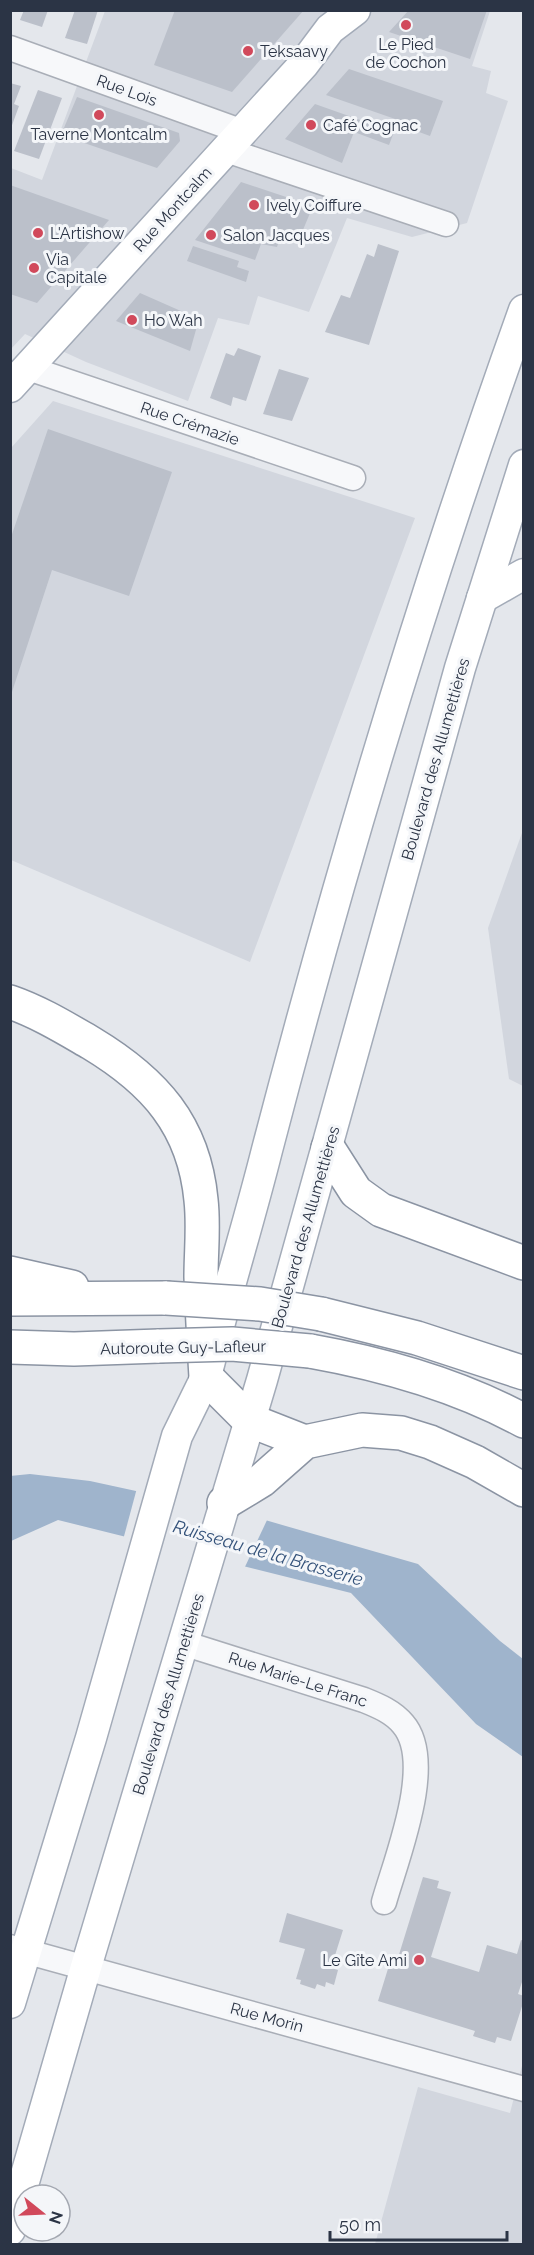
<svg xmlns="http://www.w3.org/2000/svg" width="534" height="2255" font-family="Raleway,sans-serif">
	<rect width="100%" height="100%" fill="#e4e7ec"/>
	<g fill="#d2d6de">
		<polygon points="380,10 490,11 472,66 491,71 486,93 508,101 467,223 412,237 347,218 309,312 258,296 249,325 218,318 188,401 86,362 25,334 11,349 11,168 42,180 105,11"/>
		<polygon points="53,401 415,518 250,962 11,860 11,448"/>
		<polygon points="523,830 523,1086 509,1079 488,928"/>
		<polygon points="523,2062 523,2244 375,2244 418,2087 510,2113"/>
	</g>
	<polygon fill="#9fb4cc" points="30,1474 90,1481 251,1516 418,1564 500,1641 523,1659 523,1757 476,1724 351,1593 58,1520 11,1541 10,1476"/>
	<polygon fill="#e4e7ec" points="137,1488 268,1518 243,1571 123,1540"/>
	<g fill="#bbc0ca">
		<polygon points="24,10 48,10 42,27 20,20"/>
		<polygon points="75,10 98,10 87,44 65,38"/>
		<polygon points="175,10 304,10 232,92 154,65"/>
		<polygon points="409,10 487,10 470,59 389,32"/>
		<polygon points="349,69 443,101 430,136 397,124 398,120 326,95"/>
		<polygon points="10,83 21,86 14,104 19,106 11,128"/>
		<polygon points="38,90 62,98 39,159 14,151"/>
		<polygon points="77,97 179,133 180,141 157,168 61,135"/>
		<polygon points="315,104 394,132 389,145 354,132 342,163 285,139"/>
		<polygon points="241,182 313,206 300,237 282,231 277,247 261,244 255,260 195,240"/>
		<polygon points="10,185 109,220 37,303 10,294"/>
		<polygon points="378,244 399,251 369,345 325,332 341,295 350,298 367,254 374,257"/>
		<polygon points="193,246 239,261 237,267 249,271 246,282 187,261"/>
		<polygon points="140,293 199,319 190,351 116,321"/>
		<polygon points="238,348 261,356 246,401 233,397 231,406 210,398 226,353 234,356"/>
		<polygon points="279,369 309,378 292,421 263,414"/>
		<polygon points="48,429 172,472 129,596 52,570 11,695 10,540"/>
		<polygon points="423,1877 439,1881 437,1888 451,1892 431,1957 479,1972 487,1945 517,1954 521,1940 524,1941 524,1976 518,1994 524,1996 524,2000 511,2041 497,2037 495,2043 473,2036 475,2031 378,2001 391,1959 397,1961"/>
		<polygon points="287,1913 343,1930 331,1968 338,1970 334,1985 326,1982 325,1987 317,1984 315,1989 300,1984 301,1980 296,1979 305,1949 279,1942"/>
	</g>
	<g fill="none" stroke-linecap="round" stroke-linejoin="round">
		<g stroke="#a9aeb7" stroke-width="27">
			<g id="minor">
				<polyline points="10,48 243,132"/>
				<polyline points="226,150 446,224"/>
				<polyline points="28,368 353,478"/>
				<path d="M183,1643L364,1700C379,1706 393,1712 403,1724C436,1762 396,1859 384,1902"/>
				<polyline points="10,1947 524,2089"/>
			</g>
		</g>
		<g stroke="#a3abb8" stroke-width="33">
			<g id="major">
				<polyline points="10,387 303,65 330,29 355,10"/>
				<polyline points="482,598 524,574"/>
				<path d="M10,2003L91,1738L177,1436L206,1377C224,1301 248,1226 267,1150C341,866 425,586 524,310"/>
				<polyline points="10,2230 86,1967 262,1380 460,668 524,465"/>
			</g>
		</g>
		<g stroke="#8b94a3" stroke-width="36">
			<g id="highway">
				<path d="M10,1002C39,1012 65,1028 91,1043C154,1081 194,1125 201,1200C204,1226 201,1251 201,1277C202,1310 204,1344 206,1377L249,1420L305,1442"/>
				<polyline points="328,1148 356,1192 381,1210 524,1263"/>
				<polyline points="10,1273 72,1287"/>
				<polyline points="10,1299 166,1298"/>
				<polyline points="321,1314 417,1338 524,1373"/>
				<polyline points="10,1347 74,1349 159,1346"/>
				<path d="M310,1351C383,1364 458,1385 524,1421"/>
				<polyline points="224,1503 262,1480 305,1442 362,1430 401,1433 430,1442 475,1462 524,1490"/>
			</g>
		</g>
		<use href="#minor" stroke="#f7f8fa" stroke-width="24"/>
		<use href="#major" stroke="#fff" stroke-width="30"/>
		<use href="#highway" stroke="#fff" stroke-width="33"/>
		<g stroke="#8b94a3" stroke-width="36" stroke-linecap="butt">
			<g id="highway-bridge">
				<polyline points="166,1298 260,1304 321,1314"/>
				<polyline points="159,1346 232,1344 310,1351"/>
			</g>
		</g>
		<use href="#highway-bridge" stroke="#fff" stroke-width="33"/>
	</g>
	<g fill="#d1495b" stroke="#f4f6f9" stroke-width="2">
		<circle cx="406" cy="25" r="6"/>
		<circle cx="248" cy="51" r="6"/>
		<circle cx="99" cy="115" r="6"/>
		<circle cx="311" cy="125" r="6"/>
		<circle cx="254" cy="205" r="6"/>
		<circle cx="38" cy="233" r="6"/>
		<circle cx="211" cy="235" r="6"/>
		<circle cx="34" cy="268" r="6"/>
		<circle cx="132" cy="320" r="6"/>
		<circle cx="419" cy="1960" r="6"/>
	</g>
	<g text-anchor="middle" stroke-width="6" stroke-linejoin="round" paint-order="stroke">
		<g font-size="16" fill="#2b3445" stroke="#f4f6f9" text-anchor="start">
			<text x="406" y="50" text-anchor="middle">Le Pied<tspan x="406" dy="18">de Cochon</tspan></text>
			<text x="260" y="57">Teksaavy</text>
			<text x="323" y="131">Café Cognac</text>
			<text x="99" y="140" text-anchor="middle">Taverne Montcalm</text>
			<text x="266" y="211">Ively Coiffure</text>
			<text x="50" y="239">L'Artishow</text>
			<text x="223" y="241">Salon Jacques</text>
			<text x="46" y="265">Via<tspan x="46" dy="18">Capitale</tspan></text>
			<text x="144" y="326">Ho Wah</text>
			<text x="407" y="1966" text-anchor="end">Le Gîte Ami</text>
		</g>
		<g font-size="16" fill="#2b3445" stroke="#f4f6f9">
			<text transform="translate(127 90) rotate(20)" y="6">Rue Lois</text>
			<text transform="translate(172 209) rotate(-48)" y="6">Rue Montcalm</text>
			<text transform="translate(190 423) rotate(19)" y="6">Rue Crémazie</text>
			<text transform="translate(435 759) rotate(-74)" y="6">Boulevard des Allumettières</text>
			<text transform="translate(305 1227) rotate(-74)" y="6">Boulevard des Allumettières</text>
			<text transform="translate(183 1347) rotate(-1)" y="6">Autoroute Guy-Lafleur</text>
			<text transform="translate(298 1679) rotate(18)" y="6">Rue Marie-Le Franc</text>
			<text transform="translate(168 1694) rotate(-73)" y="6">Boulevard des Allumettières</text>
			<text transform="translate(267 2017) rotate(15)" y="6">Rue Morin</text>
		</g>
		<g font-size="18" font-style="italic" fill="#34527a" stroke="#f4f6f9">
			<text transform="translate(268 1553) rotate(16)" y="6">Ruisseau de la Brasserie</text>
		</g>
	</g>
	<rect width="534" height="2255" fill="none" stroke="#2b3445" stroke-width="24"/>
	<g transform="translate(42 2213) rotate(108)"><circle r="28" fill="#f4f6f9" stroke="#a4a8b1" stroke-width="1.5"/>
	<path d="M0-4.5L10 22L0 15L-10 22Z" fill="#d1495b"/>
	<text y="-9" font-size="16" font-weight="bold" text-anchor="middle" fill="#2b3445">N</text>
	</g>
	<path d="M330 2231v9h177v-9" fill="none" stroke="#2b3445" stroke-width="3"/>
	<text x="339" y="2231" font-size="18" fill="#2b3445" stroke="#f4f6f9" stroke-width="4.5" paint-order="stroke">50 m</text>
</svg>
